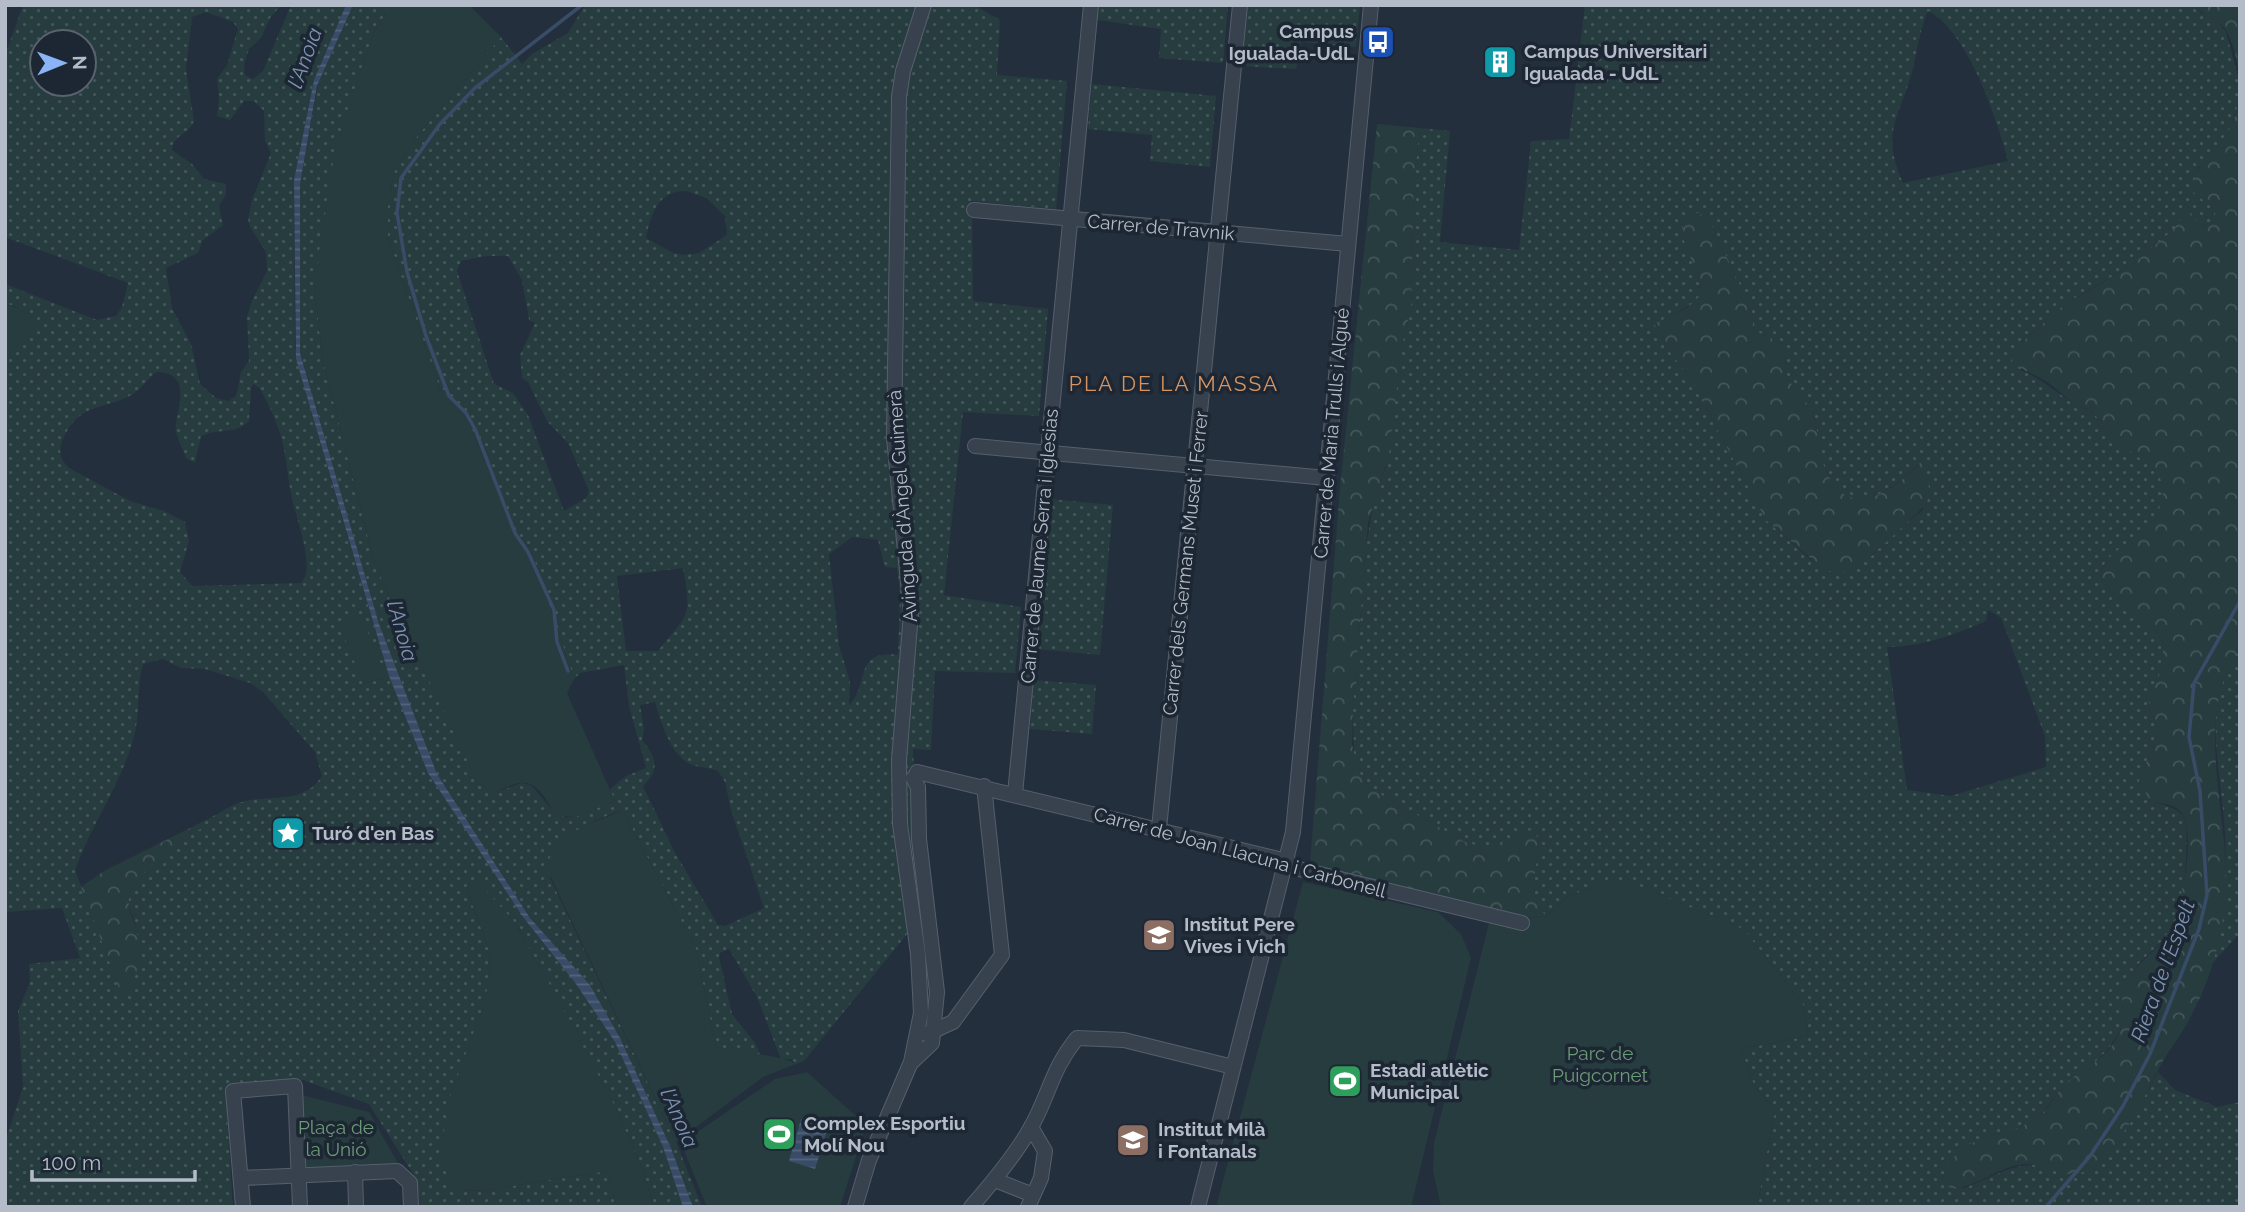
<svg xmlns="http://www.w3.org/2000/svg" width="2245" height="1212" font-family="Raleway,sans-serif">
	<defs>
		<pattern id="grass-dots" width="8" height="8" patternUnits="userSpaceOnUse" patternTransform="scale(1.75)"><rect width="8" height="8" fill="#263c3f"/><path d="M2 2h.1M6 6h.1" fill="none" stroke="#435659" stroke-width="1.8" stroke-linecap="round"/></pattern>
		<pattern id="forest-crowns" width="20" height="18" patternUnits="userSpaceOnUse" patternTransform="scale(1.75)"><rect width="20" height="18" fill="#263c3f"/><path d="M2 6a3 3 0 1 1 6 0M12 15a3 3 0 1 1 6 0" fill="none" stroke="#435659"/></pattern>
		<pattern id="water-rules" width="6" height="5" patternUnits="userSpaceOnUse" patternTransform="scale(1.75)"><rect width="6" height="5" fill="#394c67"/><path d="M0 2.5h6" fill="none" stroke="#53647b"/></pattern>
	</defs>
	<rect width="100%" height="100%" fill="#242f3e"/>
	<g fill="url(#grass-dots)" fill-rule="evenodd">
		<path d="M23,5H281L270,18L261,38L249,49L244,64L245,75L253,79L263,71L291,5H346L314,80L294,180L295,348L331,480L389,676L428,773L523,917L576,984L615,1042L663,1147L683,1207H654L641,1166L616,1109L516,924L489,894L466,887L489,950L490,973L463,1190L479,1191L607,1171L617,1207H420L417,1180L369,1104L303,1080L238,1084L226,1100L233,1207H5V1142L23,1087L18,1011L30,982L29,964L80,958L62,908L5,912V370L10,350L35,327L16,307L5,303V284L97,320L116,316L122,307L128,283L5,237V56ZM206,12L233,22L238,29L227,65L217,79L219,97L217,116L230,120L244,101H254L264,111L265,141L271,153L252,200L248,219L250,227L266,252L267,271L251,303L247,317L249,361L241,372L236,396L228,401L216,398L200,384L191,344L172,308L166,268L198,253L202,241L223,225L219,206L226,194V184L204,179L192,164L172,150C172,136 189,134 194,121L186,70L192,17ZM42,42H84V84H42ZM157,372C198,373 172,419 176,432C178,440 183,449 186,458L195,463L201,436C218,428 235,435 249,421L251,388L253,384C261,387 262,393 266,400C286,440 284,452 291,494C294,513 317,568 301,583L192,586L180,572L189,541L185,522L164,511L130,501L69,468C60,459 58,452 63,439C80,401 104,411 133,394C142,388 148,378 157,372ZM361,617L385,678L364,683ZM163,659L181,668L205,669L250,683L263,692L315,752L322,776C304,804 273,795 245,801C232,804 217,815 204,821L203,827C177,840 143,865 130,893C124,906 136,917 136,929C135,952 128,977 124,1000L75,870C91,825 120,786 133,740C141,715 136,687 143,664Z"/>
		<path d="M353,5H391L373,34L314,285L323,360L372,554L391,602L479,782L503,790L521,783L531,785L550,807L566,818L615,801L610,789L626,776L646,768L629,706L624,665L580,673L574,679L530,547L513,531L469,422L442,395L388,238V204L395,169L418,135L501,37L522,64L532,54L568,33L585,5H974L1000,20L997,75L1067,81L1056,209L972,201L973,301L1048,309L1039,416L963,412L944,595L1021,607L1015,673L935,671L931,750L913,749L920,918L804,1061L796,1064L791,1059H781L757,997L729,949L720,953L719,957L732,1014L755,1043L761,1057L716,1047L696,949L625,815L619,811L594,821L550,878L676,1142L702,1207H693L671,1148L620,1038L590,985L530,918L437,774L379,624L300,352V184L318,85ZM687,191L706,198L725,216L727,235L699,253L685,255L673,253L646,238C651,214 658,190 687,191ZM486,256H508L522,280L529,320L535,323L520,355L522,378L528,382L547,421L568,443L589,491L586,498L564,511L528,415L513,393L494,384L457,271L461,261ZM852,537L878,540L885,567L897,568L900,593L898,655C852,650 871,684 849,705L850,682L839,645L829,554ZM683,568C693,620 687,614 658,651H626L617,576ZM655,702C661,721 670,755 690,764C699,768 709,767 718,771L725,782L731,810L764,908L725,926L718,925L674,851L643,786C660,770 657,758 642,740L644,729L640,705Z"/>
		<polygon points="1098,5 1228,5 1223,63 1159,58 1161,29 1097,20"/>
		<polygon points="1248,5 1360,5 1356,47 1301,42 1296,69 1242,66"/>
		<path d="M1585,5H2194L2201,13L2215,18L2226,32L2239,80L2238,104L2232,125L2214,153L2198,168L2194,192L2213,208L2217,218L2210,225L2198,224L2188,209L2173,230L2132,265L2073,299L2021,342V370C2044,380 2055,392 2075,404C2081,408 2089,409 2094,414C2103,423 2109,435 2119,443C2132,453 2153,461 2160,477C2166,490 2163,506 2156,518C2142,543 2107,546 2100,575L2121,604L2158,633L2163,644V667L2149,708L2159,730L2139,781L2150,801C2191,811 2187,817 2186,857C2185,887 2180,920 2160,943C2151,953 2138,962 2131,974C2117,997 2128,1012 2120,1030C2106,1058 2090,1065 2068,1082C2057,1091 2050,1105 2040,1115C2011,1142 1961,1125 1942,1180L1963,1188C1996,1177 2021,1155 2057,1170L2130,1123L2158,1072L2175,1090L2217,1107L2240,1102V1207H1760L1758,1201L1775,1109L1755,1088L1741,1049L1808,1036L1803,1004L1743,929L1600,884L1567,897L1546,916C1524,891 1539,868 1539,838L1520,836L1500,846H1476L1465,842L1371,789L1358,771L1354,757L1353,708L1366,547L1374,500L1386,467L1402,345L1411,307L1414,178L1420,128L1450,131L1440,242L1519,250L1531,141L1569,139ZM1928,11C1968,31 1997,119 2008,161L1903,183C1882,136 1896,122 1910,79C1917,57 1918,33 1928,11ZM1688,213L1709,220L1746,298L1757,332L1780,342C1786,354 1783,366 1788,378C1793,391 1807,400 1813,413C1819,426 1816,442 1820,455C1842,528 1885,497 1923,460V510L1879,545L1873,555L1832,572L1811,560L1766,520L1687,373L1672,355L1655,325L1692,304L1701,295C1704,267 1671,241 1688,213ZM1988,610L2001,618L2045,736L2046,767L1951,796L1907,790L1887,647C1921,647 1954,635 1986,621Z"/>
		<polygon points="1092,84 1216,96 1210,167 1150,161 1152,135 1088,129"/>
		<polygon points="1050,499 1113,505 1100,655 1036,649"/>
		<path d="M2240,649V933L2209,967C2224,923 2227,882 2225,836C2223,774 2198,704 2240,649Z"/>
		<polygon points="1034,680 1096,685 1092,734 1030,729"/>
	</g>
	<g fill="url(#forest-crowns)">
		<path d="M2194,5H2238L2240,8V649C2194,710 2226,807 2226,878C2226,923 2213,976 2191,1016C2183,1032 2172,1046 2163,1061C2144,1096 2125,1142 2093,1167C2073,1183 2048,1163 2026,1164C2000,1165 1978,1187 1951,1189L1942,1180C1961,1125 2008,1142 2039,1116C2050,1107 2056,1093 2066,1083C2087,1065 2110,1059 2121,1028C2126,1012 2118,996 2126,981C2135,964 2154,954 2165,938C2180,914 2199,833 2180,811C2174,804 2159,803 2150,801L2139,781L2159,730L2149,708V697L2163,667V643L2158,633L2121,604L2100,575C2108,544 2149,540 2159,509C2174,468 2141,463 2116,441C2107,433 2102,420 2092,412C2087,408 2079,407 2073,403C2063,396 2055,386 2044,380C2032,373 2022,371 2012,361L2013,350L2064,305L2132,265L2173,230L2188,208L2198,224L2210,225L2217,218L2213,208L2193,192C2187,172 2220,146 2230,128C2245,101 2241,59 2227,32C2219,18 2204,17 2194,5Z"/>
		<path d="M1377,124L1420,128L1414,178L1411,308L1402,345L1389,454L1368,523L1366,547L1353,708L1352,744L1358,771L1371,789L1465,842C1491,852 1508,842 1530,830L1539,838C1539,868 1524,891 1546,916L1523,918L1492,911L1310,864L1340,488Z"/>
		<path d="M1688,213H1699L1709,220L1746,298L1757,332L1780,342C1786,354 1783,366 1788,378C1794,391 1807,400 1813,413C1819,428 1817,445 1822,461C1845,526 1889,495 1923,460C1926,474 1932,488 1927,502C1924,509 1859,568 1852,570C1840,574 1832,572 1821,567L1766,520L1687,373L1672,355L1654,324L1687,308L1701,295C1704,267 1670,241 1688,213Z"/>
		<path d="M204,821V827C184,837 133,875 129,897C127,909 133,917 136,928C144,956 137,977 124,1001L81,887L104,871Z"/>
	</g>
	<g fill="#263c3f">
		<path d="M391,5H469L501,37L418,135L395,169L388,204V238L442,395L469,422L513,531L530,547L574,679L567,693L615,801L576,817L557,816C549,806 543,791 532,785C507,773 496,813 474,774L391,602L372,554L323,360L314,285L336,144L373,34Z"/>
		<polygon points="5,303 30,314 35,327 11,350 5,370"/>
		<polygon points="354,616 362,617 385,678 363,683 343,634 346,623"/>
		<path d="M620,811L625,815L696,949L716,1047C731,1050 789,1057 796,1064L763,1077L676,1142L547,869C552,832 593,824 620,811Z"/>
		<polygon points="476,879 515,923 558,999 616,1109 641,1166 654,1207 617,1207 607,1171 479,1191 452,1188 440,1152 451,1094 484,1004 490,973 489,950 466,887"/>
		<polygon points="1627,881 1743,929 1803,1004 1808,1036 1741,1049 1755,1088 1775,1109 1758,1201 1760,1207 1441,1207 1433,1171 1434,1143 1492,911 1523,918 1546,916 1567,897 1600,884"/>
		<polygon points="1303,882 1438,912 1461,934 1471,958 1411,1207 1219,1207 1217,1203"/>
		<polygon points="807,1072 866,1125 840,1207 707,1207 681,1143 775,1079"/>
		<polygon points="302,1095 369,1112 400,1167 307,1169"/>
	</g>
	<g fill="url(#water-rules)">
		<polygon points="346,5 353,5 317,86 300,184 300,353 379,624 437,774 530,918 590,985 620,1038 671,1148 693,1207 683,1207 663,1147 615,1042 576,984 523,917 428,773 389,676 296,359 294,180 314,80"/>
		<polygon points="801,1119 828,1127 815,1169 789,1161"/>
	</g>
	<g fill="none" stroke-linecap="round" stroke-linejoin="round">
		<g stroke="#394c67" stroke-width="3.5">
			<polyline points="568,671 557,642 554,610 528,552 515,533 475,429 466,413 449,396 426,336 407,272 397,213 401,178 440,124 475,88 582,5"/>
			<polyline points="2046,1207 2090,1156 2123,1106 2150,1054 2199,929 2207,895 2200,791 2189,737 2194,683 2240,601"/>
		</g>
		<g stroke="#565f6c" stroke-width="16">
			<g id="minor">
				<polyline points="974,210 1348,244"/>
				<polyline points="975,446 1327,478"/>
				<polyline points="917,772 1287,861 1299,869 1522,923"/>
				<polyline points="1015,794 1091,5"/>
				<polyline points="1159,829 1240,5"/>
				<polyline points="927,1034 953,1022 1002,955 984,786"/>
				<polyline points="912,1062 932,1043 937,992 919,839 918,787 913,778"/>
				<polyline points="355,1172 356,1207"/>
				<polyline points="242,1178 397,1171 410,1183 411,1207"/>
				<polyline points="995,1180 1033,1195"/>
				<polyline points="243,1207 233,1091 295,1086 300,1207"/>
				<polyline points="855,1207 869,1160 911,1062 921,1013 918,954 900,824 899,760 911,613 894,438 899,97 903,71 924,5"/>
				<path d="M971,1207C992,1183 1014,1157 1030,1129C1049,1096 1051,1070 1077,1038L1124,1040L1233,1067"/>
				<polyline points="1028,1207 1041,1178 1045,1151 1031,1127"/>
				<polyline points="1198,1207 1293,832 1371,5"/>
			</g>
		</g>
		<use href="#minor" stroke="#38414e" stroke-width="14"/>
	</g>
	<defs>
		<g id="bus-square" transform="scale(1.75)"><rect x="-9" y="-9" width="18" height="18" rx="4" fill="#1a4fb4" stroke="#1d2633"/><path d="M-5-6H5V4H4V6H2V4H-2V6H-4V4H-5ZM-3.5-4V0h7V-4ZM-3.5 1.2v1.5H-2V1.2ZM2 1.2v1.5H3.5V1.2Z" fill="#fff"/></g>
		<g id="building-square" transform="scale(1.75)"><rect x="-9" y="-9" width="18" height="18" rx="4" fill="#0f9aa8" stroke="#1d2633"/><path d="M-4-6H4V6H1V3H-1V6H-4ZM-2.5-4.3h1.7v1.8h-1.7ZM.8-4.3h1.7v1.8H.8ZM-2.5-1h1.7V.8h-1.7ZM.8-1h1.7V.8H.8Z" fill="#fff"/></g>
		<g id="sight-square" transform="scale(1.75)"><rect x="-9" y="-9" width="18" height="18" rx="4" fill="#0f9aa8" stroke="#1d2633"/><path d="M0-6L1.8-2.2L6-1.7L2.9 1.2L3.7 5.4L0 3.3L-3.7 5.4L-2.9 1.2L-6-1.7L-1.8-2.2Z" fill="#fff"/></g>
		<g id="school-square" transform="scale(1.75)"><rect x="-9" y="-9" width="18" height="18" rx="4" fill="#8d6e63" stroke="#1d2633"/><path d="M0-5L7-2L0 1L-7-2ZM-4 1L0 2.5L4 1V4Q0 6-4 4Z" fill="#fff"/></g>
		<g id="stadium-square" transform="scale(1.75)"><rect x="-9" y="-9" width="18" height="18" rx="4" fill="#2e9e5b" stroke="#1d2633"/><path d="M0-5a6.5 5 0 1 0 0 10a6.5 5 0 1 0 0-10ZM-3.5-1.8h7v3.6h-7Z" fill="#fff"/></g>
	</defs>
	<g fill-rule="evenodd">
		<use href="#bus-square" x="1378" y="42"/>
		<use href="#building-square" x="1500" y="62"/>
		<use href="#sight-square" x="288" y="833"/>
		<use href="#school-square" x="1159" y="935"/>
		<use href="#stadium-square" x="1345" y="1081"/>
		<use href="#stadium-square" x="779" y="1134"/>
		<use href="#school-square" x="1133" y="1140"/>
	</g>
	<g text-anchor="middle" stroke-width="7" stroke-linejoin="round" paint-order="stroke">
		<g font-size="19" font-weight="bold" fill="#b4bcc9" stroke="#1d2633" text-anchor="start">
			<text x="1354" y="38" text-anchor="end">Campus<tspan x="1354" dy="22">Igualada-UdL</tspan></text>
			<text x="1524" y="58">Campus Universitari<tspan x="1524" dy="22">Igualada - UdL</tspan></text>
			<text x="312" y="840">Turó d'en Bas</text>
			<text x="1184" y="931">Institut Pere<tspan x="1184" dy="22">Vives i Vich</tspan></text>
			<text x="1370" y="1077">Estadi atlètic<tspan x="1370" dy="22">Municipal</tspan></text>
			<text x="804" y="1130">Complex Esportiu<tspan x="804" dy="22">Molí Nou</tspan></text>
			<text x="1158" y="1136">Institut Milà<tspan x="1158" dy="22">i Fontanals</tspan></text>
		</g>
		<g font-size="19" fill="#b4bcc9" stroke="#1d2633">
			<text transform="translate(1161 227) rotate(5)" y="7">Carrer de Travnik</text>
			<text transform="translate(1331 433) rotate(-85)" y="7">Carrer de Maria Trulls i Algué</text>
			<text transform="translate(902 506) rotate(-94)" y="7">Avinguda d'Àngel Guimerà</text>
			<text transform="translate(1039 546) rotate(-85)" y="7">Carrer de Jaume Serra i Iglesias</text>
			<text transform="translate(1185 563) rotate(-84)" y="7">Carrer dels Germans Muset i Ferrer</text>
			<text transform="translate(1240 852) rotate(15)" y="7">Carrer de Joan Llacuna i Carbonell</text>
		</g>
		<g font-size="19" fill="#6b9a76" stroke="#1d2633">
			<text x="1600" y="1060">Parc de<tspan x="1600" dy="22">Puigcornet</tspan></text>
			<text x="336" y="1134">Plaça de<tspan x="336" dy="22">la Unió</tspan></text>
		</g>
		<g font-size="21" font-style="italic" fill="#7c92b1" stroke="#1d2633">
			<text transform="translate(305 58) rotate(-70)" y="7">l'Anoia</text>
			<text transform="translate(402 631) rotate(74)" y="7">l'Anoia</text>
			<text transform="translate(2163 971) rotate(-70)" y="7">Riera de l'Espelt</text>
			<text transform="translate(679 1118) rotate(66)" y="7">l'Anoia</text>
		</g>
		<g font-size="21" letter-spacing="2" fill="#d59563" stroke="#1d2633">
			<text x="1174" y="391">PLA DE LA MASSA</text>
		</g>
	</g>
	<rect width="2245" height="1212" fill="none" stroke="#b4bcc9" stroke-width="14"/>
	<g transform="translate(63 63) rotate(89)"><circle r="33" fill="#1d2633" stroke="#59626f" stroke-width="2"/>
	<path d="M0-5L12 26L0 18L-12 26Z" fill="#8ab4f8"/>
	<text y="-10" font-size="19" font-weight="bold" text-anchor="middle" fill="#b4bcc9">N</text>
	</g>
	<path d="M32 1170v10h163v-10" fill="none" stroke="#b4bcc9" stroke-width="3.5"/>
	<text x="42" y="1170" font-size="21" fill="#b4bcc9" stroke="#1d2633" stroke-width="5" paint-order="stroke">100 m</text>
</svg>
